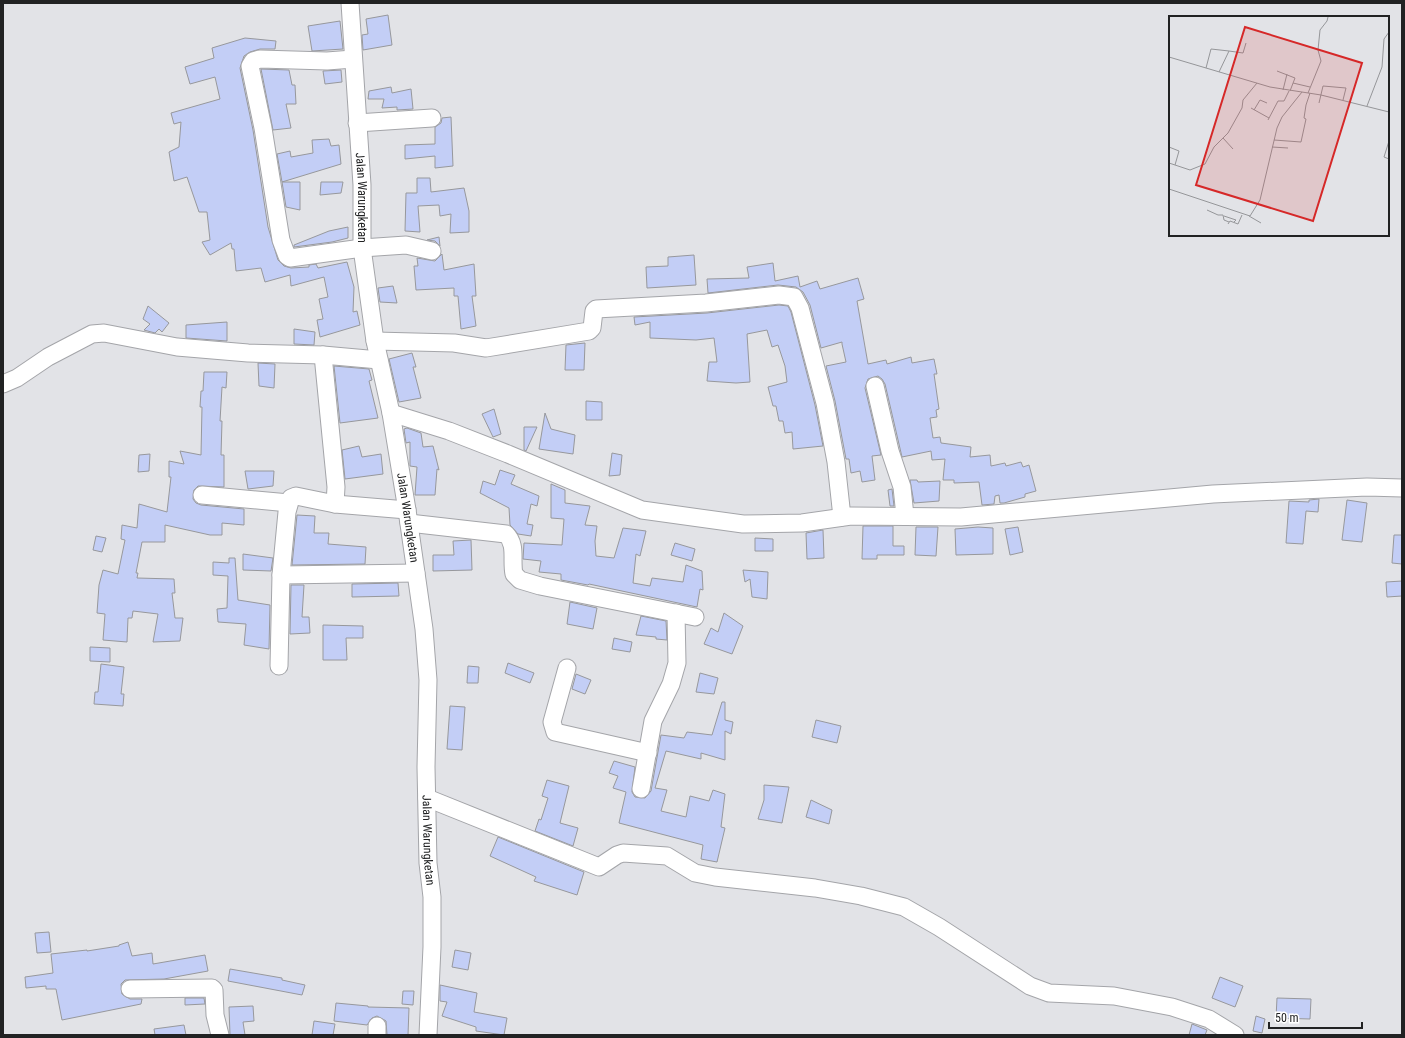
<svg xmlns="http://www.w3.org/2000/svg" width="1405" height="1038" font-family="'Roboto Condensed',sans-serif">
	<rect width="100%" height="100%" fill="#e2e3e7"/>
	<g fill="#c3cef6" stroke="#97989c">
		<polygon points="388,15 392,45 363,50 362,35 368,34 366,19"/>
		<polygon points="340,21 343,49 312,51 308,26"/>
		<polygon points="245,38 276,41 275,49 260,49 250,52 244,56 240,68 253,130 268,227 278,260 284,266 291,268 309,267 309,265 316,264 318,268 347,262 354,287 353,312 357,311 360,325 320,337 317,320 323,319 319,299 328,297 324,277 291,286 290,275 265,282 261,268 236,271 234,249 232,249 231,243 210,255 202,242 210,240 207,212 199,212 187,177 174,181 169,152 179,147 181,122 174,124 171,113 220,99 215,77 190,84 185,67 214,58 212,48"/>
		<polygon points="261,69 289,70 292,85 295,85 296,104 286,104 291,128 273,130"/>
		<polygon points="341,70 342,82 325,84 323,71"/>
		<polygon points="391,87 392,93 411,89 413,109 397,110 397,107 382,108 384,99 368,99 369,91"/>
		<polygon points="451,117 453,166 435,168 435,156 405,159 405,145 435,144 435,127 441,123 442,118"/>
		<polygon points="329,139 331,146 339,145 341,164 282,182 277,154 290,151 291,157 313,153 312,140"/>
		<polygon points="417,178 430,178 431,192 464,188 469,211 469,232 450,233 451,214 440,216 439,205 418,206 420,232 405,231 406,193 417,193"/>
		<polygon points="282,182 300,182 300,210 286,207"/>
		<polygon points="321,182 343,182 341,193 320,195"/>
		<polygon points="348,227 348,238 332,242 294,247 294,245 329,231"/>
		<polygon points="439,237 440,246 435,241 427,240"/>
		<polygon points="442,254 444,270 474,264 476,296 472,296 476,326 461,329 458,296 454,296 454,288 416,290 414,266 418,266 417,258 435,261"/>
		<polygon points="694,255 696,285 647,288 646,267 668,266 668,257"/>
		<polygon points="773,263 775,281 798,276 800,287 817,281 820,289 858,278 864,299 857,301 868,364 886,360 887,364 911,357 912,363 934,359 937,374 934,374 939,409 936,410 937,417 930,418 933,438 940,437 941,443 971,447 970,457 990,455 991,466 1005,463 1006,466 1021,462 1023,467 1029,465 1036,491 1025,494 1025,497 1004,503 1000,503 999,495 995,496 994,504 982,505 979,482 954,483 954,480 943,480 945,459 932,460 931,451 902,457 885,384 882,379 878,376 868,379 865,388 881,455 872,456 875,480 862,482 860,471 851,473 849,459 846,459 835,401 826,366 846,362 842,344 842,342 821,348 810,305 803,292 796,287 778,285 708,293 707,279 749,278 747,267"/>
		<polygon points="393,286 397,303 380,302 378,288"/>
		<polygon points="779,305 788,306 791,312 815,405 823,446 793,449 792,432 785,433 783,421 779,421 776,406 773,406 768,387 787,382 785,366 778,345 772,347 767,330 747,334 750,382 736,383 707,381 709,362 717,362 714,338 696,340 650,338 650,322 635,325 634,317 707,313"/>
		<polygon points="148,306 169,323 162,332 159,329 155,333 144,330 150,324 143,319"/>
		<polygon points="227,322 227,341 186,338 186,325"/>
		<polygon points="294,329 315,332 314,345 294,344"/>
		<polygon points="585,343 584,370 565,370 566,345"/>
		<polygon points="412,353 416,367 413,367 421,398 399,402 389,359"/>
		<polygon points="258,363 275,364 274,388 259,386"/>
		<polygon points="334,366 369,369 372,380 369,381 378,418 340,423"/>
		<polygon points="204,372 227,372 226,388 222,387 220,421 222,421 221,455 224,455 224,487 198,486 194,490 193,499 196,503 201,505 244,509 244,525 222,523 222,535 210,535 165,525 165,542 142,542 136,573 138,573 137,578 174,579 175,593 172,593 175,618 183,618 180,641 153,642 158,614 133,611 132,618 128,618 127,642 103,640 105,614 97,613 99,585 103,570 118,574 125,540 121,539 122,525 137,528 139,504 167,512 171,477 169,477 169,461 184,464 180,451 201,455 202,407 200,407 201,391 203,391"/>
		<polygon points="586,401 602,402 602,420 586,420"/>
		<polygon points="494,409 501,434 493,437 482,414"/>
		<polygon points="545,413 551,429 575,435 573,454 539,449"/>
		<polygon points="524,427 537,427 526,451 524,450"/>
		<polygon points="407,428 421,433 423,447 433,446 439,470 437,469 435,495 415,495 417,467 410,466 410,442 406,443 404,429"/>
		<polygon points="359,446 362,457 381,454 383,474 345,479 342,450"/>
		<polygon points="612,453 622,455 620,475 609,476"/>
		<polygon points="150,454 149,471 138,472 139,455"/>
		<polygon points="500,470 515,475 511,484 539,496 537,506 531,504 527,524 533,525 531,536 518,534 510,525 509,508 480,493 483,481 495,485"/>
		<polygon points="245,471 274,471 273,486 248,489"/>
		<polygon points="910,480 917,480 918,482 940,481 939,501 914,503"/>
		<polygon points="551,484 565,490 565,503 590,506 585,525 597,526 595,541 596,556 614,558 623,528 646,531 640,556 636,554 633,583 650,586 652,578 683,582 686,565 702,571 703,590 700,589 697,607 589,584 588,585 561,580 561,574 539,572 541,561 523,559 524,543 562,545 564,519 551,518"/>
		<polygon points="892,489 894,506 890,506 888,490"/>
		<polygon points="1319,499 1318,512 1306,511 1303,544 1286,543 1289,501 1309,502 1309,500"/>
		<polygon points="1347,500 1367,503 1362,542 1342,540"/>
		<polygon points="297,515 315,516 314,533 329,533 328,544 366,547 365,564 292,565"/>
		<polygon points="863,526 893,526 893,546 904,546 904,555 877,555 877,559 862,559"/>
		<polygon points="916,527 938,527 936,556 915,555"/>
		<polygon points="978,527 993,528 993,554 956,555 955,529"/>
		<polygon points="1018,527 1023,552 1010,555 1005,529"/>
		<polygon points="823,530 824,558 807,559 806,533"/>
		<polygon points="1394,535 1402,535 1402,564 1392,563"/>
		<polygon points="96,536 106,538 102,552 93,550"/>
		<polygon points="755,538 773,539 773,551 755,551"/>
		<polygon points="471,540 472,570 433,571 433,555 454,555 453,541"/>
		<polygon points="675,543 695,549 692,561 671,555"/>
		<polygon points="243,554 273,558 271,571 243,570"/>
		<polygon points="229,558 235,558 238,600 270,605 269,649 244,645 246,624 218,622 217,609 227,608 228,576 213,575 213,562 229,563"/>
		<polygon points="743,570 768,572 767,599 752,597 750,579 745,582"/>
		<polygon points="1402,581 1402,596 1387,597 1386,582"/>
		<polygon points="398,583 399,596 352,597 352,584"/>
		<polygon points="291,585 304,585 302,617 309,617 310,633 290,634"/>
		<polygon points="570,602 597,608 593,629 567,624"/>
		<polygon points="724,613 743,626 732,654 704,644 711,628 718,632"/>
		<polygon points="641,616 666,621 667,640 656,639 656,637 636,635"/>
		<polygon points="323,625 363,626 363,638 346,638 347,660 323,660"/>
		<polygon points="614,638 632,642 630,652 612,649"/>
		<polygon points="90,647 110,648 110,662 90,661"/>
		<polygon points="508,663 534,673 530,683 505,673"/>
		<polygon points="101,664 124,667 121,694 124,694 123,706 94,704 95,692 98,692"/>
		<polygon points="468,666 479,667 478,683 467,683"/>
		<polygon points="700,673 718,678 714,694 696,692"/>
		<polygon points="576,674 591,680 585,694 572,689"/>
		<polygon points="722,702 725,702 725,720 733,722 731,734 725,731 725,760 701,753 701,759 666,751 655,788 667,790 661,811 686,817 690,796 709,801 713,790 725,794 721,827 725,828 717,862 701,859 703,845 619,823 626,792 613,788 618,776 609,773 614,761 635,767 632,792 635,797 645,798 651,791 661,735 684,738 687,732 712,735"/>
		<polygon points="450,706 465,707 462,750 447,749"/>
		<polygon points="816,720 841,726 837,743 812,737"/>
		<polygon points="547,780 569,786 560,823 578,828 573,846 535,831 539,819 541,820 548,798 542,796"/>
		<polygon points="764,785 789,787 782,823 758,819 764,800"/>
		<polygon points="811,800 832,810 829,824 806,817"/>
		<polygon points="498,837 584,872 577,895 534,881 536,877 490,856"/>
		<polygon points="49,932 51,952 37,953 35,933"/>
		<polygon points="128,942 132,956 152,953 153,964 205,955 208,971 164,979 125,980 121,984 122,994 130,999 142,999 141,1004 62,1020 56,989 46,989 46,986 26,988 25,977 53,973 51,954 87,950 87,951 119,946 119,945"/>
		<polygon points="455,950 471,953 468,970 452,967"/>
		<polygon points="230,969 282,978 282,980 305,985 302,995 228,981"/>
		<polygon points="1220,977 1243,986 1235,1007 1212,998"/>
		<polygon points="440,985 477,993 474,1012 507,1018 504,1035 476,1031 476,1027 442,1016 447,1002 440,1001"/>
		<polygon points="403,991 414,991 413,1005 402,1004"/>
		<polygon points="185,998 204,998 205,1004 185,1005"/>
		<polygon points="1277,998 1311,999 1310,1019 1276,1018"/>
		<polygon points="336,1003 368,1006 368,1007 409,1008 408,1035 387,1035 386,1021 377,1016 372,1018 367,1025 334,1021"/>
		<polygon points="253,1006 254,1021 243,1022 245,1035 230,1035 229,1007"/>
		<polygon points="1256,1016 1265,1019 1262,1033 1253,1031"/>
		<polygon points="314,1021 335,1024 333,1035 312,1035"/>
		<polygon points="1192,1024 1207,1030 1205,1035 1189,1035"/>
		<polygon points="184,1025 186,1035 155,1035 154,1029"/>
	</g>
	<g fill="none" stroke-linecap="round" stroke-linejoin="round">
		<g stroke="#a4a5a9" stroke-width="19">
			<g id="minor">
				<path id="s1" d="M350,3L362,185V248L375,341L391,413L407,510L424,629L428,680L426,767L428,863L432,897V947L428,1035"/>
				<polyline points="353,59 327,61 260,59 253,61 250,66 263,128 281,240 287,256 290,258 362,248 406,245 432,251"/>
				<polyline points="357,123 432,118"/>
				<polyline points="375,341 454,343 486,348 589,331 592,328 594,311 596,309 706,303 779,295 794,297 800,308 825,403 836,462 842,517"/>
				<polyline points="323,355 336,487 335,504"/>
				<polyline points="3,384 17,378 48,357 92,334 104,333 177,347 248,353 323,355 379,360"/>
				<polyline points="875,386 890,451 902,487 905,516"/>
				<polyline points="391,413 449,431 508,454 642,510 743,524 802,523 851,516 961,517 1213,494 1367,487 1402,488"/>
				<polyline points="202,495 289,503"/>
				<path d="M409,523L506,534C517,545 511,560 514,574L520,580L540,586L695,617"/>
				<polyline points="281,575 416,573"/>
				<polyline points="279,666 281,575 287,512 291,498 296,496 335,504 407,510"/>
				<polyline points="567,668 552,722 555,732 648,753"/>
				<polyline points="641,789 653,721 671,684 677,663 676,613"/>
				<polyline points="427,798 599,867 617,855 623,853 667,856 695,873 715,877 815,888 861,896 904,907 939,927 1030,986 1049,993 1114,996 1172,1007 1209,1019 1235,1035"/>
				<polyline points="130,989 212,988 214,990 215,1015 220,1035"/>
				<polyline points="377,1035 377,1026"/>
			</g>
		</g>
		<use href="#minor" stroke="#fff" stroke-width="17"/>
	</g>
	<g text-anchor="middle" stroke-width="4" stroke-linejoin="round" paint-order="stroke">
		<g font-size="12" fill="#212223" stroke="#fff">
			<text dy="4" stroke="none"><textPath href="#s1" startOffset="195">Jalan Warungketan</textPath></text>
			<text dy="4" stroke="none"><textPath href="#s1" startOffset="519">Jalan Warungketan</textPath></text>
			<text dy="4" stroke="none"><textPath href="#s1" startOffset="843">Jalan Warungketan</textPath></text>
		</g>
	</g>
	<g transform="translate(1169 16)">
		<rect width="220" height="220" fill="#e2e3e7"/>
		<path fill="none" stroke="#959699" stroke-width="1" d="M0,41L101,71L152,79L220,96M37,52L42,33L60,35M108,55L126,62L121,75M50,56L60,35L74,37L77,27M124,67L141,71M114,74L118,58M139,77L152,45L149,34L151,14L158,5L159,1M150,87L154,70L177,72L174,84M198,90L213,51L215,23L220,16M82,92L100,102M85,94L91,84L98,87M99,104L109,85H115L120,75M54,122L64,133M105,124L132,126L137,103L135,102L137,89L141,77M220,125L215,141L220,143M0,131L10,135L6,149M103,131L119,132M0,147L21,154L36,148L45,131L59,117L73,92L74,84L88,67M0,173L81,200L91,184L108,112L113,101L133,76M38,194L49,199H54L55,204L60,206M55,200L67,204L65,206M80,200L92,207M59,208L61,205L69,208L73,199"/>
		<path fill="#d62828" fill-opacity="0.15" stroke="#d62828" stroke-width="2" d="M76,11L193,47L144,205L27,169Z"/>
		<rect width="220" height="220" fill="none" stroke="#212223" stroke-width="2"/>
	</g>
	<rect width="1405" height="1038" fill="none" stroke="#212223" stroke-width="8"/>
	<path d="M1269 1022v6h93v-6" fill="none" stroke="#212223" stroke-width="2"/>
	<text x="1275" y="1022" font-size="12" fill="#212223" stroke="#ffffff" stroke-width="3" paint-order="stroke">50 m</text>
</svg>
